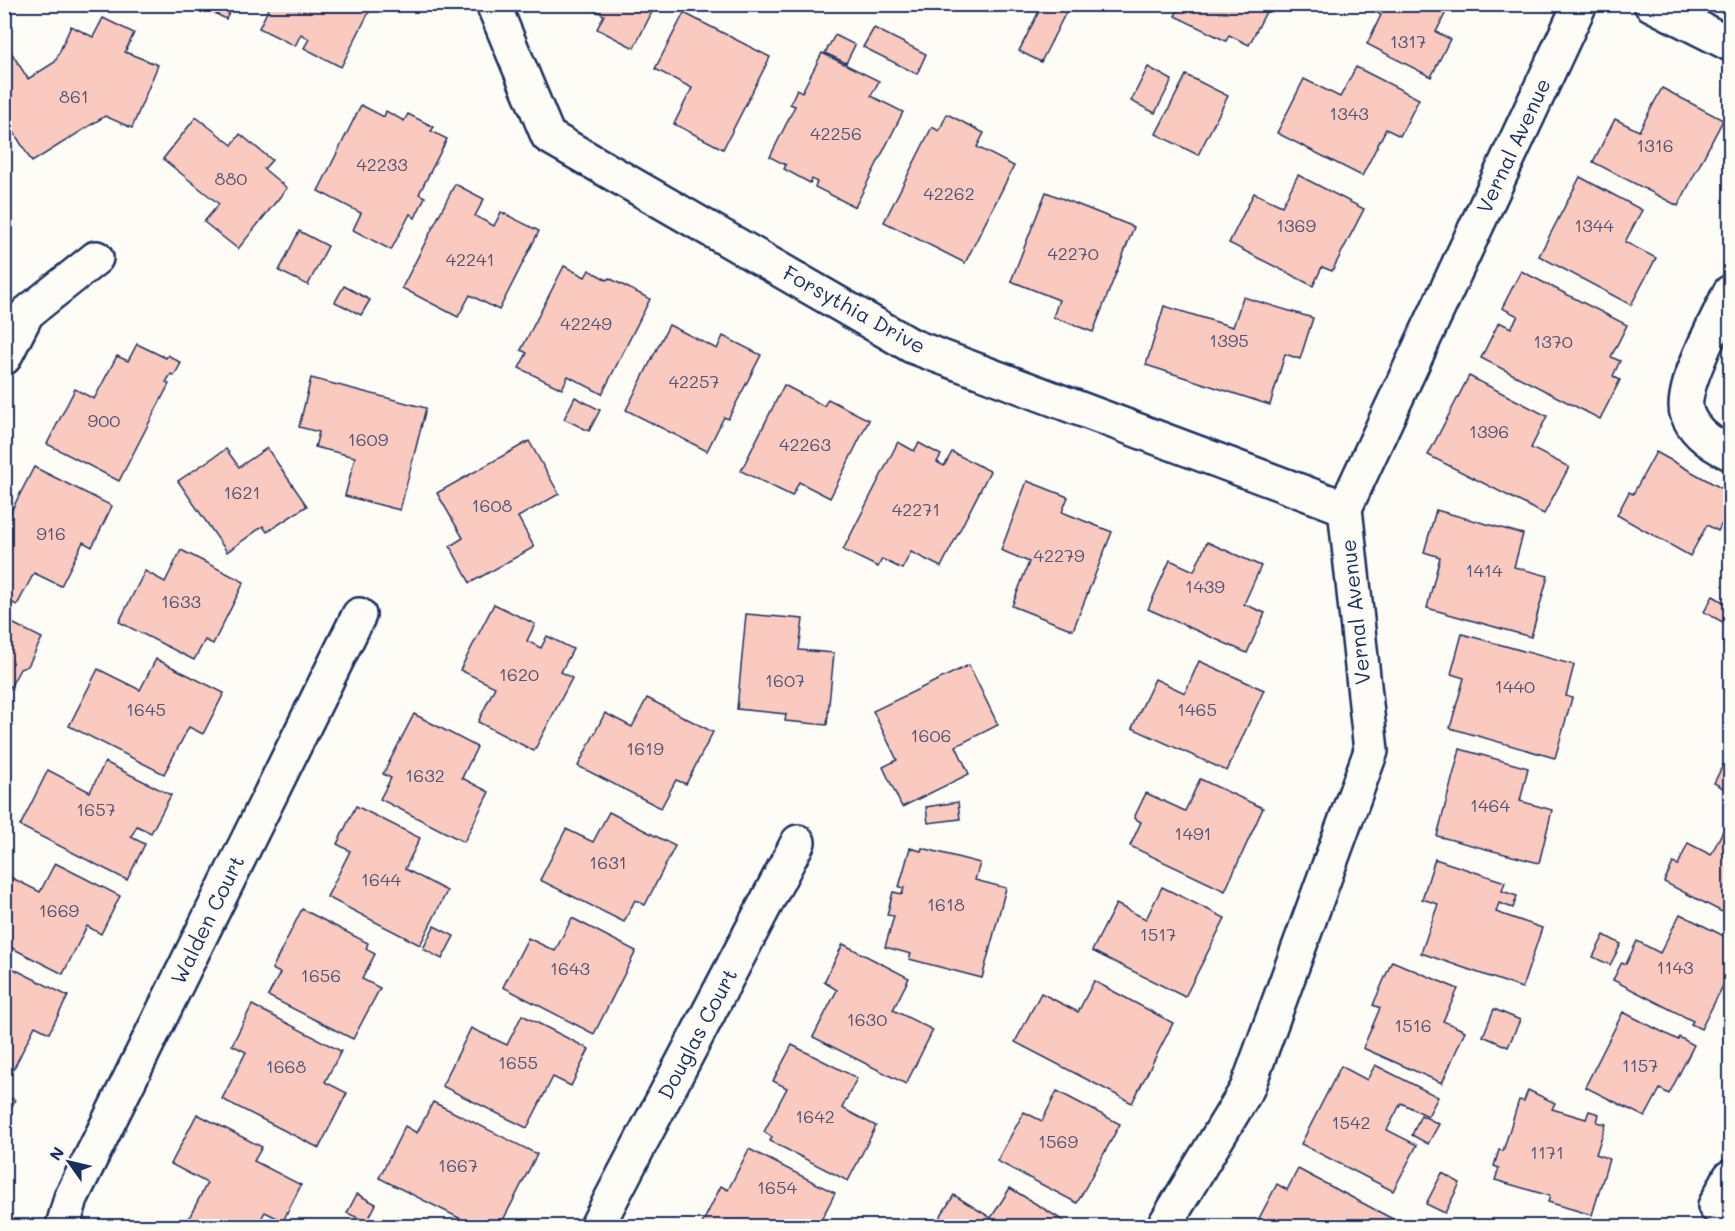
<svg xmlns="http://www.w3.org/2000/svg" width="1735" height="1231" font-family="Mali,sans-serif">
	<rect width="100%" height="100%" fill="#fdfcf7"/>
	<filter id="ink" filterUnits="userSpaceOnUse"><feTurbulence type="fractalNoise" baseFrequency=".0167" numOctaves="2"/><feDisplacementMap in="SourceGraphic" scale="12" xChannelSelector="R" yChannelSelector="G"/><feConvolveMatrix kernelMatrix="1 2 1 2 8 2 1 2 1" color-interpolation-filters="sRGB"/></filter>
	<g filter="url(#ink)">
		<g fill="#facac1" stroke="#1b2f5e" stroke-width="1.5">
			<polygon points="197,4 234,4 226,19"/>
			<polygon points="271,4 373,4 341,67 304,48 309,39 301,34 295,46 259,28"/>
			<polygon points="582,4 656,4 634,48 597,29 604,15"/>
			<polygon points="1031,4 1070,4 1041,62 1019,51 1040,9"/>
			<polygon points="1181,4 1270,4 1249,45 1229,35 1226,41 1175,16"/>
			<polygon points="1361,4 1450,4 1436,32 1450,39 1431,77 1367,44 1381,15"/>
			<polygon points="684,13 770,57 723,149 674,124 692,88 655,69"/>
			<polygon points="103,18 134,33 125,52 158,65 132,128 105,116 32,162 4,116 4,56 11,52 28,79 55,62 71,26 93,37"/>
			<polygon points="874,28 926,54 917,74 863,47"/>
			<polygon points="835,35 855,45 846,63 825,53"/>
			<polygon points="822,53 879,81 871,96 903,112 855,207 815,187 817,182 812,179 810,183 784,169 786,165 770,157 795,106 790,104 797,89 802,92"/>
			<polygon points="1148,67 1172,80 1155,113 1131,101"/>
			<polygon points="1356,67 1419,99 1400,136 1386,129 1362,176 1277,133 1304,79 1340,97"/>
			<polygon points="1186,75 1228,96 1198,155 1156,134"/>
			<polygon points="1662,88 1723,120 1678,206 1593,162 1615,119 1639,131"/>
			<polygon points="361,105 384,117 386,111 404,121 408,114 434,127 431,131 447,139 419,194 425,197 415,218 410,214 391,250 353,230 361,213 318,191"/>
			<polygon points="947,114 984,133 977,147 1014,166 965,263 884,222 932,127 939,131"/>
			<polygon points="196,117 232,145 240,134 272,160 264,169 287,188 238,249 204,222 219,204 163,159"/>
			<polygon points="1298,175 1364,209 1332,271 1322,267 1313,286 1229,243 1254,193 1282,206"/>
			<polygon points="1580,177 1642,210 1625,242 1656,258 1631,305 1539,256"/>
			<polygon points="455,184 484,199 475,216 494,226 501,212 539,231 499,310 470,295 458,317 402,288"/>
			<polygon points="1046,192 1134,227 1093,332 1053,317 1059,300 1011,281"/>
			<polygon points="299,231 328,246 308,285 279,271"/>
			<polygon points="564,266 585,277 589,270 607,280 609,278 650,299 602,394 568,376 562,389 519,368 527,353 521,350"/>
			<polygon points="1521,271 1627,325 1611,357 1620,361 1613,376 1620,380 1600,419 1481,358 1499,322 1511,328 1518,316 1502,308"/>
			<polygon points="344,286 370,300 361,315 335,302"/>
			<polygon points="1243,297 1313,318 1300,359 1285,354 1270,405 1146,365 1164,306 1233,327"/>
			<polygon points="669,325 717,349 723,336 761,355 728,419 724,417 707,451 626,410"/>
			<polygon points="137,344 166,358 168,355 181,363 174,376 171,374 166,382 169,384 119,481 47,444 75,389 94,399 117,356 128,361"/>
			<polygon points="1469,376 1547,416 1531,448 1569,467 1544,514 1428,455"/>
			<polygon points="311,378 426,408 400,510 345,496 355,457 315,447 319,432 299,427"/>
			<polygon points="784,385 824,406 828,399 869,420 830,498 799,482 792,496 741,471"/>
			<polygon points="575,397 600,410 589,431 564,419"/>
			<polygon points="529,441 559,494 518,517 534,547 470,583 450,546 463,538 437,493"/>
			<polygon points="898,442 914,451 919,443 941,455 937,462 944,466 952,452 990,471 941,567 911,552 902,569 882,559 878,567 843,550"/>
			<polygon points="267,448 307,506 267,532 263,526 227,552 178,481 226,449 239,467"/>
			<polygon points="1656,452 1730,493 1730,508 1718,531 1707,525 1690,556 1617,515 1629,492 1633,494"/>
			<polygon points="34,467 112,506 92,547 83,542 61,586 34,573 17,605 4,599 4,525"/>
			<polygon points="1027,481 1068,497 1062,512 1112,532 1073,630 1012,606 1029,562 1001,550"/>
			<polygon points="1436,510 1523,534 1514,567 1548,576 1531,637 1427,608 1440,557 1424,552"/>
			<polygon points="1207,542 1261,566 1244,604 1265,613 1247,653 1148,609 1170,560 1194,571"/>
			<polygon points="181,550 244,582 213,644 205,640 194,660 119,622 145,571 165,582"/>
			<polygon points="1713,596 1730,606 1730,626 1704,612"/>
			<polygon points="494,604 535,624 527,641 541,648 547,636 573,649 561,672 572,678 534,751 478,722 495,687 460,670"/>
			<polygon points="746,614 803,619 799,650 834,653 827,725 785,721 786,714 737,709"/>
			<polygon points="4,619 42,638 28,666 20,669 4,699"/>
			<polygon points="1462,634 1574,665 1566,696 1572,698 1555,758 1450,728 1464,678 1451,674"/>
			<polygon points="156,659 224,693 203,734 189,727 164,774 69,726 98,669 140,690"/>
			<polygon points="1199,661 1264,690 1227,771 1132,728 1155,679 1185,693"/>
			<polygon points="969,665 998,725 956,746 969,774 902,807 883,767 897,760 873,711"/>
			<polygon points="647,698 713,732 686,784 676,780 661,808 578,766 605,713 632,727"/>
			<polygon points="414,714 477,747 462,778 489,792 464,842 380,799 391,778 383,774"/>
			<polygon points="1460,749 1528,768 1520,801 1552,810 1539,863 1437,836"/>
			<polygon points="1730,760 1730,792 1714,783 1723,765 1727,767"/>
			<polygon points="105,762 171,795 151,833 137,826 131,837 145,844 127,880 20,826 48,770 90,792"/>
			<polygon points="1200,779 1263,808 1225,891 1130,846 1141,822 1134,818 1146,793 1185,811"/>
			<polygon points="958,802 960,819 928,823 926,807"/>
			<polygon points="356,806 420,838 405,869 447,891 420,945 327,897 350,851 337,844"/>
			<polygon points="609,812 675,846 645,905 635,900 624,922 540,880 566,829 593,842"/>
			<polygon points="1730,816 1730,916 1664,882 1673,863 1678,865 1688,843 1711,855"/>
			<polygon points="910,848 921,851 922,848 980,863 975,880 1006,888 982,978 909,959 911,954 885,947 894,916 887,915 893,892 902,894 904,888 899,887"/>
			<polygon points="1435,859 1505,882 1502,891 1517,896 1513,908 1499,903 1496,912 1542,928 1522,988 1421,953 1438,904 1422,899"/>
			<polygon points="55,863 120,896 101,934 87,926 63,974 4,944 4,874 40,892"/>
			<polygon points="1162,887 1225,918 1185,997 1092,951 1116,904 1146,919"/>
			<polygon points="302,909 368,943 366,949 375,954 362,979 380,988 353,1039 268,996 280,973 272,969"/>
			<polygon points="1680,914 1730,939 1730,972 1701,1029 1691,1024 1693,1021 1613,980 1622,962 1626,964 1637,941 1660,953"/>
			<polygon points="572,918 636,951 594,1034 503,987 528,938 555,951"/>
			<polygon points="434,926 454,936 442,959 423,949"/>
			<polygon points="1604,935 1621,944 1610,965 1593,957"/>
			<polygon points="843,944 909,978 893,1010 933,1030 906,1084 813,1037 837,990 824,982"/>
			<polygon points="1392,961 1458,989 1443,1021 1465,1031 1442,1083 1363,1048 1380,1008 1373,1005"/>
			<polygon points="4,964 68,996 49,1033 35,1026 11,1074 4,1071"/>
			<polygon points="1094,981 1173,1023 1132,1103 1015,1042 1041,993 1078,1012"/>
			<polygon points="252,1005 341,1051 325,1082 347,1093 319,1148 222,1099 246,1052 232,1045"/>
			<polygon points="1494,1009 1520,1020 1508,1047 1483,1036"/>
			<polygon points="1623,1012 1678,1040 1679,1037 1694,1045 1669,1094 1660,1089 1645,1117 1585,1087"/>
			<polygon points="522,1015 589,1049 571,1086 553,1077 527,1128 442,1086 471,1028 507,1045"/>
			<polygon points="792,1045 857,1078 842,1108 876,1126 848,1181 770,1141 772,1137 764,1132 787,1088 773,1081"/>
			<polygon points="1375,1065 1438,1097 1428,1116 1401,1103 1387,1130 1417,1145 1393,1191 1301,1144 1341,1066 1367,1080"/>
			<polygon points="1528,1090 1555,1103 1552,1109 1586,1119 1589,1111 1599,1114 1597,1122 1606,1124 1596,1154 1609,1159 1592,1215 1548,1202 1550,1196 1495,1180 1499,1168 1494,1166 1499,1150 1503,1151 1519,1100 1524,1101"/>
			<polygon points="1057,1091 1120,1124 1077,1203 997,1161 1024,1112 1042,1121"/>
			<polygon points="4,1095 15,1100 4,1122"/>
			<polygon points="433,1102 537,1154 500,1226 475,1226 379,1178 405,1126 417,1133"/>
			<polygon points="197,1114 262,1147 254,1161 301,1185 283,1221 265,1212 257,1226 202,1226 188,1220 207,1183 171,1164"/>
			<polygon points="1421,1115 1439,1124 1428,1144 1412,1135"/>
			<polygon points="749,1149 835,1193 818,1226 701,1226 721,1186 728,1190"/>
			<polygon points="1298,1169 1406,1226 1255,1226 1277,1184 1287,1190"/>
			<polygon points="1442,1173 1460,1183 1445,1213 1426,1204"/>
			<polygon points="1010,1188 1072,1226 934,1226 954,1195 991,1218"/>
			<polygon points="357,1194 376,1204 367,1222 347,1213"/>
		</g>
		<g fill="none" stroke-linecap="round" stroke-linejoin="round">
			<g stroke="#1b2f5e" stroke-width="38">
				<g id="minor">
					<polyline points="493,4 548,136 912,346 1345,508"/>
					<polyline points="1651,4 1730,44"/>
					<path d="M1730,292C1719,316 1679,389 1687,413C1694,433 1713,445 1730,453"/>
					<polyline points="4,358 27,313 96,258"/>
					<polyline points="1730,1177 1715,1206 1730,1214"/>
					<polyline points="63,1226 71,1198 359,615"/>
					<polyline points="597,1226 798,842"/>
					<polyline points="1164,1226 1247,1089 1371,751 1345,508 1580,4"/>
				</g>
			</g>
			<use href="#minor" stroke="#fdfcf7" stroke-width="33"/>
		</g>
	</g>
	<g text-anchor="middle" stroke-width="4.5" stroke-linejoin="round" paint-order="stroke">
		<g font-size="18" fill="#535677">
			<text x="1408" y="48">1317</text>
			<text x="74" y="103">861</text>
			<text x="1349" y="120">1343</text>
			<text x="836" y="140">42256</text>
			<text x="1655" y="152">1316</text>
			<text x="382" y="171">42233</text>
			<text x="231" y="185">880</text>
			<text x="949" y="200">42262</text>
			<text x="1296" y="232">1369</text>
			<text x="1594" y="232">1344</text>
			<text x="1073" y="260">42270</text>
			<text x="470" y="266">42241</text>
			<text x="586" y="330">42249</text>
			<text x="1229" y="347">1395</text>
			<text x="1553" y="348">1370</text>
			<text x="694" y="388">42257</text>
			<text x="104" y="427">900</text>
			<text x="1489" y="438">1396</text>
			<text x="368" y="446">1609</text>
			<text x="805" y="451">42263</text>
			<text x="242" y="499">1621</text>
			<text x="492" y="512">1608</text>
			<text x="916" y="516">42271</text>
			<text x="51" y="540">916</text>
			<text x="1059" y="562">42279</text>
			<text x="1484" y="577">1414</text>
			<text x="1205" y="593">1439</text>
			<text x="181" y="608">1633</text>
			<text x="519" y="681">1620</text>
			<text x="785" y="687">1607</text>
			<text x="1515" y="693">1440</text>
			<text x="146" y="716">1645</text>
			<text x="1197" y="716">1465</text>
			<text x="931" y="742">1606</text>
			<text x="645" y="755">1619</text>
			<text x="425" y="782">1632</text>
			<text x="1490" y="812">1464</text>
			<text x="96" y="816">1657</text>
			<text x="1193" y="840">1491</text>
			<text x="608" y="869">1631</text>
			<text x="381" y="886">1644</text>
			<text x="946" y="911">1618</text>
			<text x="59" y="917">1669</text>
			<text x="1158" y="941">1517</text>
			<text x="1675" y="974">1143</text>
			<text x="570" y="975">1643</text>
			<text x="321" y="982">1656</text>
			<text x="867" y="1026">1630</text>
			<text x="1413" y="1032">1516</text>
			<text x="518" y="1069">1655</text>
			<text x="1640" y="1072">1157</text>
			<text x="286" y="1073">1668</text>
			<text x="815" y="1123">1642</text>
			<text x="1351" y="1129">1542</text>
			<text x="1058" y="1148">1569</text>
			<text x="1547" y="1159">1171</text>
			<text x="458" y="1172">1667</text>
			<text x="777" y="1194">1654</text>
		</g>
		<g font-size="21" fill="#1b2f5e" stroke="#fdfcf7">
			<text transform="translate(1514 146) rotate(-65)" y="7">Vernal Avenue</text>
			<text transform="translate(854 310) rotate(29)" y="7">Forsythia Drive</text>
			<text transform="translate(1356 612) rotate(-96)" y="7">Vernal Avenue</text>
			<text transform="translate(208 920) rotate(-64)" y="7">Walden Court</text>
			<text transform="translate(698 1034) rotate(-62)" y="7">Douglas Court</text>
		</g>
	</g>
	<rect width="1735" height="1231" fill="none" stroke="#fdfcf7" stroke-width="24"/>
	<rect x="12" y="12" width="1711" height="1207" fill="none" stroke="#1b2f5e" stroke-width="2" filter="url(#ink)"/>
	<g transform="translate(69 1162) rotate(304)" stroke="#fdfcf7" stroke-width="4.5" paint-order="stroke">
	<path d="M0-4.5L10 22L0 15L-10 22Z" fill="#1b2f5e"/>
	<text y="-9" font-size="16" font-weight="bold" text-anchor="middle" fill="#1b2f5e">N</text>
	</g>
</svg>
